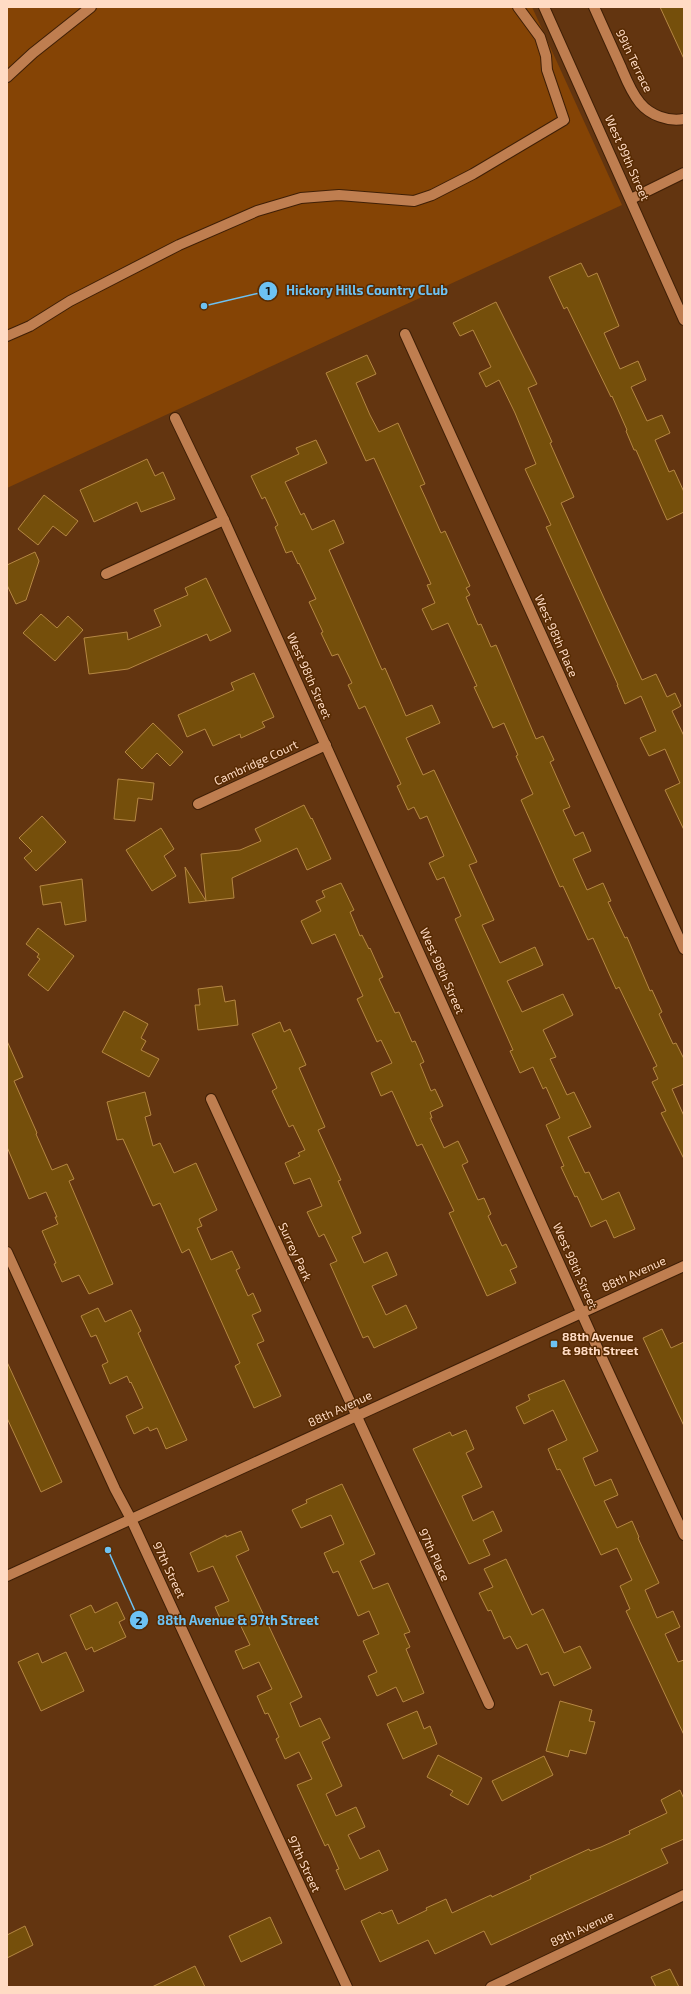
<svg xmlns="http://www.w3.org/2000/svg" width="691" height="1994" font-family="'Exo 2',sans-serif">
	<rect width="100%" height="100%" fill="#633510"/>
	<polygon fill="#854405" points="7,7 532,7 622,205 7,488"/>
	<g fill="#754f0b" stroke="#b58743">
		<polygon points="660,7 684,7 684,59"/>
		<polygon points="581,263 588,277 597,273 619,326 604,333 620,369 638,361 646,380 631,387 647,421 662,415 670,433 655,440 669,472 674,470 684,492 684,512 667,520 636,450 634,450 626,431 627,430 612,396 611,397 567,307 564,309 549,277"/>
		<polygon points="496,302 537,384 528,388 552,442 550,443 574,497 561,503 608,607 642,680 656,674 667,697 675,693 681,706 672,711 684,736 684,830 665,790 680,783 665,749 649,756 640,738 656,731 641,696 625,704 617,685 618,685 546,527 551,525 525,469 536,464 515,413 499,380 486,387 479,373 491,367 473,330 460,336 453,323"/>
		<polygon points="367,355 376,374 356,383 370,415 379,432 398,423 425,484 420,486 426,499 441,533 445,531 470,586 466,588 470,595 466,597 478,625 481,624 491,647 496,645 536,739 543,736 554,760 550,762 570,807 563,810 575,836 583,832 591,851 573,859 587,890 603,883 611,901 608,902 625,938 627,937 650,991 652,990 662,1012 659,1014 673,1044 676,1043 684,1059 684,1084 672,1089 684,1116 684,1159 661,1113 666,1111 652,1082 658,1079 653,1068 657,1066 619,987 616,989 593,938 588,940 563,886 560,887 521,800 533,794 516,756 518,755 504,723 493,728 474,687 477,686 448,623 432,630 422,609 435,603 427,585 431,584 374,458 366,461 326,373"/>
		<polygon points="316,440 327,463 285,482 301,515 304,513 312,530 334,520 344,543 329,550 382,670 385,668 406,716 432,705 440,723 406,738 423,775 434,770 477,862 469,865 494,920 482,925 500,963 535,947 543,965 507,981 522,1012 563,994 573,1015 543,1030 556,1057 550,1059 567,1095 574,1092 591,1127 568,1137 585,1173 589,1172 602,1200 619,1192 635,1229 614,1238 606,1220 591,1227 577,1196 575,1197 561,1167 564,1166 546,1125 560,1118 546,1087 543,1089 533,1067 520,1073 510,1051 513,1050 455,919 461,916 444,877 437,880 429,863 444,856 427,816 420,819 414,807 408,810 397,786 401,784 365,706 359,709 348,685 352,683 338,654 332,656 321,633 323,632 309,602 316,599 299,563 298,564 292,551 286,553 275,527 278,525 265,497 262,499 251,476 299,454 296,448"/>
		<polygon points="147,459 155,476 163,472 175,499 141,512 137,502 94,522 80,490"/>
		<polygon points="44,495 78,521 66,536 53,526 38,545 18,529"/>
		<polygon points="35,552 39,561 26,600 16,604 7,585 7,565"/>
		<polygon points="206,578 231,631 210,641 207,634 128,669 89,674 84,638 127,632 128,640 161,626 154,610 188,595 185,588"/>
		<polygon points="41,614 57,628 68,616 83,630 55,661 23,633"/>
		<polygon points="254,673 274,717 262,722 265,727 241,738 240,734 213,746 205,729 187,737 178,715 234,690 231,683"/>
		<polygon points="153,723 183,752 170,766 157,753 142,769 125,752"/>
		<polygon points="118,779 154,783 152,800 138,798 135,821 114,819"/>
		<polygon points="304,805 311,819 312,818 331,859 307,870 297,848 232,878 234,898 206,901 201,854 240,850 261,841 255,829"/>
		<polygon points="42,816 66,842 36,871 24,858 32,851 19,838"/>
		<polygon points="161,828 174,849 164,856 176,876 152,891 126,850"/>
		<polygon points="185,867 206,901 189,903"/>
		<polygon points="82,879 86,921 65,925 61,902 43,905 40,886"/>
		<polygon points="341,883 354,910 350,912 360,936 362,935 369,949 370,948 383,977 379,979 395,1013 399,1012 412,1042 415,1041 424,1062 420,1064 431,1091 435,1089 443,1106 430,1112 432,1118 430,1118 444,1148 458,1141 468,1162 462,1165 478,1200 484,1198 491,1214 488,1216 502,1246 506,1244 517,1267 510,1270 516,1283 487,1296 449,1213 454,1211 422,1144 417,1146 392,1091 381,1096 371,1073 392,1063 381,1040 377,1042 357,999 363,996 335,934 312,944 301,921 321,911 316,901 325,897 322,891"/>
		<polygon points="38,928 74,956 48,991 28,975 40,959 37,957 39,954 26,944"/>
		<polygon points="222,986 225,1002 235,1000 238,1025 198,1030 195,1005 200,1005 198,989"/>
		<polygon points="124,1011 148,1024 141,1038 146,1041 141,1050 159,1059 149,1077 102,1052"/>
		<polygon points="280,1022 284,1032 290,1029 306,1065 299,1068 325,1127 318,1130 341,1180 338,1181 361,1233 352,1237 364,1263 387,1252 397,1275 372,1286 386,1315 406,1305 417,1328 374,1348 368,1336 363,1338 330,1264 337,1261 324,1234 319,1237 307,1212 322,1206 310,1178 294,1184 285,1163 300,1156 298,1153 305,1150 293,1125 289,1127 272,1091 277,1088 252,1034"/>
		<polygon points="7,1041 23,1077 14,1081 37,1133 36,1134 52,1170 67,1164 74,1179 69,1181 113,1284 89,1294 79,1275 62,1282 54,1264 56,1263 42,1231 58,1224 55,1217 57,1217 46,1192 29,1199 7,1147"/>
		<polygon points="145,1092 151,1115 145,1117 153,1146 160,1143 174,1173 196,1163 217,1210 199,1219 202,1226 197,1228 211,1260 232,1251 240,1268 236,1270 248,1296 253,1293 261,1311 252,1315 264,1341 257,1344 281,1396 254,1408 235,1366 240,1363 189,1249 182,1253 160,1203 153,1206 123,1139 117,1140 107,1102"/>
		<polygon points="98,1308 105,1322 131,1310 141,1331 138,1333 187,1440 166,1449 157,1428 150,1431 148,1427 134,1434 126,1416 143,1408 131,1382 130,1383 127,1376 110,1384 102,1365 108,1362 96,1335 91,1337 81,1316"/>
		<polygon points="662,1329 671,1348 684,1342 684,1426 643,1338"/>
		<polygon points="7,1362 62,1482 41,1492 7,1418"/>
		<polygon points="564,1380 598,1451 583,1458 595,1486 611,1479 618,1495 604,1501 617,1528 632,1521 639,1537 638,1538 659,1583 645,1590 657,1618 673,1611 680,1627 665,1634 678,1662 684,1660 684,1735 626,1611 630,1609 620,1586 632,1580 617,1548 601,1555 560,1469 557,1470 548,1449 567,1440 553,1410 524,1424 516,1407 530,1400 528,1395"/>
		<polygon points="466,1430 474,1449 466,1453 482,1487 462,1496 473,1521 493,1511 502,1531 483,1540 490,1555 469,1564 413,1449 450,1432 452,1436"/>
		<polygon points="342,1484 375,1554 360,1561 373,1589 388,1583 410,1632 404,1634 410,1647 406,1649 424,1693 403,1702 396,1687 377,1696 368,1676 377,1672 363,1641 379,1634 369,1611 358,1616 338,1571 333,1573 324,1553 344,1544 331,1515 301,1528 292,1510 307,1503 306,1500"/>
		<polygon points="241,1531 249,1550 236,1556 302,1697 290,1703 300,1727 320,1718 330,1738 322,1742 342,1786 326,1794 336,1816 356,1807 365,1827 348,1835 360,1859 379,1850 388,1870 345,1890 336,1870 339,1869 328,1844 325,1846 297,1785 312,1779 299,1752 285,1759 276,1739 279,1737 268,1713 265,1714 257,1696 272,1689 259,1662 243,1669 235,1651 250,1645 237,1618 223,1625 215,1607 229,1601 213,1566 198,1572 190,1553 226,1535 226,1537"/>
		<polygon points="506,1559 532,1615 543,1609 564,1653 580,1646 591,1668 554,1686 548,1672 541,1675 527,1644 517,1649 510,1636 504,1639 491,1610 488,1611 479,1593 493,1587 484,1569"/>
		<polygon points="117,1602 125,1619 119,1622 126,1637 94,1652 92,1647 86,1650 70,1615 91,1605 95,1613"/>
		<polygon points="66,1652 84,1691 41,1711 18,1662 38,1653 42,1663"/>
		<polygon points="560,1701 592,1710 589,1721 595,1722 586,1754 570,1750 568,1757 546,1751"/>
		<polygon points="417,1711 424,1729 430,1726 437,1744 403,1759 387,1724"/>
		<polygon points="438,1755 482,1778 468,1805 450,1795 453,1791 427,1777"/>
		<polygon points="544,1756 553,1775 502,1801 492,1781"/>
		<polygon points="680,1790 684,1799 684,1839 661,1849 668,1863 491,1945 484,1931 435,1954 428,1940 380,1962 361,1921 380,1912 382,1914 392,1910 398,1924 427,1910 426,1908 446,1899 452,1913 491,1895 492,1897 531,1879 530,1876 589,1849 590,1851 601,1847 630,1834 629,1831 667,1813 661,1800"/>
		<polygon points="270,1917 282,1943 241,1962 229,1936"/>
		<polygon points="25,1926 33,1945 7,1958 7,1935"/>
		<polygon points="195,1966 205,1987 152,1987"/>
		<polygon points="670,1969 679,1987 656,1987 651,1977"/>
	</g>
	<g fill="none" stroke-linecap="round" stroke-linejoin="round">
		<g stroke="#3f1f06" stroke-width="12">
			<g id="minor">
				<polyline points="544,7 684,320"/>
				<path d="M594,7C603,27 612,47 621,67C626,79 631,92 640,103C650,115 668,122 684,119"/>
				<polyline points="7,77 33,53 91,7"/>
				<polyline points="631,199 684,173"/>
				<polyline points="405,334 684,949"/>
				<polyline points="7,336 30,326 70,301 179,245 257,211 301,198 339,195 414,201 432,195 473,174 564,120 547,70 546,56 540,37 518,7"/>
				<polyline points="175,418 224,520 596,1345 684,1535"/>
				<polyline points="106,574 224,520"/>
				<polyline points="198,804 326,745"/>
				<polyline points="211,1099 489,1704"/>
				<polyline points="7,1252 115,1489 131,1519 347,1987"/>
				<polyline points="7,1576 684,1266"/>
				<polyline points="491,1987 684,1895"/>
			</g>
		</g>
		<use href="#minor" stroke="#bf7e50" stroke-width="10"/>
	</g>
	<rect fill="#6dc2f3" stroke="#572a02" stroke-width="1.5" x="550" y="1340" width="8" height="8" rx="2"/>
	<g text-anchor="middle" stroke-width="3" stroke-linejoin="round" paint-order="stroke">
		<g font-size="12" fill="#ffdbc4" stroke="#572a02">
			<text transform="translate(634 61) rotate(64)" y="4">99th Terrace</text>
			<text transform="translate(627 158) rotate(66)" y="4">West 99th Street</text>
			<text transform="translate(556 636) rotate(66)" y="4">West 98th Place</text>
			<text transform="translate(309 676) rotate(66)" y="4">West 98th Street</text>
			<text transform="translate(256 763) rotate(-25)" y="4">Cambridge Court</text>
			<text transform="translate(442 971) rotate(66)" y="4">West 98th Street</text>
			<text transform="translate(295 1252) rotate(65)" y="4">Surrey Park</text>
			<text transform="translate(575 1266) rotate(66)" y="4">West 98th Street</text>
			<text transform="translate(634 1274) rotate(-24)" y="4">88th Avenue</text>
			<text transform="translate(340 1409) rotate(-25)" y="4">88th Avenue</text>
			<text transform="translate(434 1555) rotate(65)" y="4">97th Place</text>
			<text transform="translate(169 1570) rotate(65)" y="4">97th Street</text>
			<text transform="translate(304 1864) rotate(65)" y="4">97th Street</text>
			<text transform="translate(582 1929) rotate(-25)" y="4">89th Avenue</text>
		</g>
		<g font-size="12" font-weight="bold" fill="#ffdbc4" stroke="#572a02" text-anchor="start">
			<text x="562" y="1341">88th Avenue<tspan x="562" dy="14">&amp; 98th Street</tspan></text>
		</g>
	</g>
	<path fill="none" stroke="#6dc2f3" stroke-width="1.5" d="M204 306L268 291M108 1550L139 1620"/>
	<g fill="#6dc2f3" stroke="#572a02" stroke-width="1.5">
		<circle cx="204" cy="306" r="4"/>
		<circle cx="108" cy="1550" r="4"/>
		<circle cx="268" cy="291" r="10"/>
		<circle cx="139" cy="1620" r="10"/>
	</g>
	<g font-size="12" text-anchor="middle" font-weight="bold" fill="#111">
		<text x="268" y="295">1</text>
		<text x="139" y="1625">2</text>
	</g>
	<g font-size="13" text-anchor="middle" font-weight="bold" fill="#6dc2f3" stroke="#572a02" stroke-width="3" stroke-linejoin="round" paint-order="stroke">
		<text x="367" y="295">Hickory Hills Country CLub</text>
		<text x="238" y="1625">88th Avenue &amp; 97th Street</text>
	</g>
	<rect width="691" height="1994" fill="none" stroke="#ffdbc4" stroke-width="16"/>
</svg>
